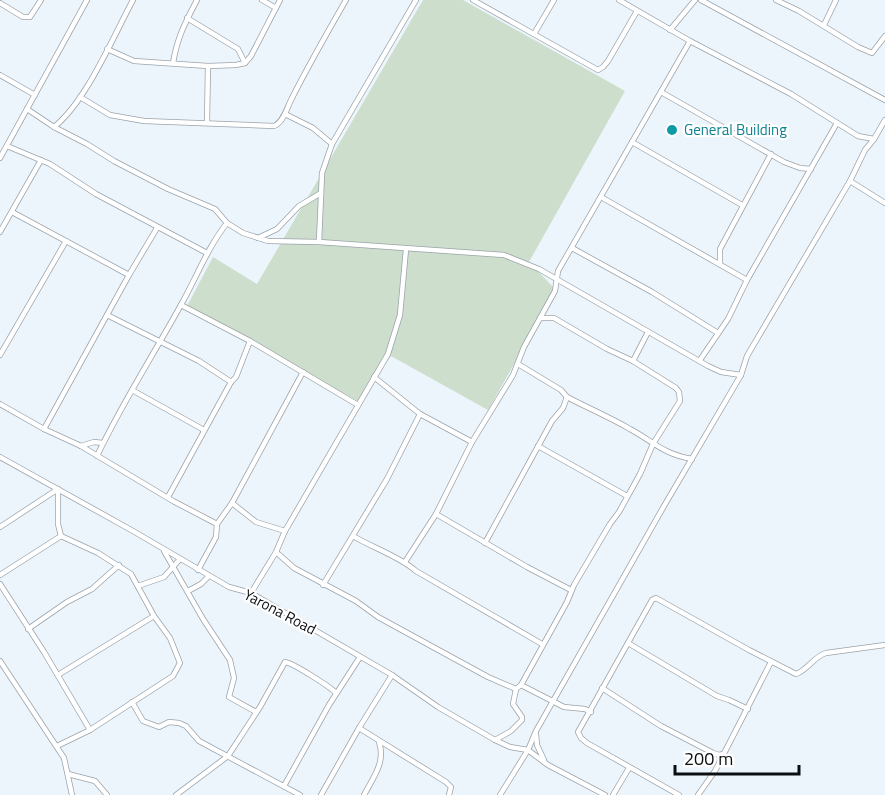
<svg xmlns="http://www.w3.org/2000/svg" width="885" height="795" font-family="'Titillium Web',sans-serif">
	<rect width="100%" height="100%" fill="#edf5fc"/>
	<polygon fill="#cddecd" points="423,0 463,0 625,91 529,262 556,290 488,410 391,356 358,401 186,308 213,257 257,284"/>
	<g fill="none" stroke-linecap="round" stroke-linejoin="round">
		<g stroke="#9ba3aa" stroke-width="6">
			<g id="minor">
				<polyline points="262,0 276,8"/>
				<polyline points="473,0 598,70 603,67 608,61 637,11"/>
				<polyline points="619,0 690,41 791,94 858,136 874,139"/>
				<polyline points="701,0 885,100"/>
				<polyline points="776,0 799,11 858,47 872,53 885,36"/>
				<polyline points="0,3 23,17 30,17 41,0"/>
				<polyline points="187,18 238,49 245,63"/>
				<polyline points="824,25 836,0"/>
				<polyline points="670,30 695,0"/>
				<polyline points="534,34 554,0"/>
				<polyline points="107,49 134,61 208,66 236,65 245,63 251,56 280,0"/>
				<path d="M173,63C177,38 185,23 197,0"/>
				<polyline points="0,75 35,95"/>
				<polyline points="661,92 784,162 800,168 811,169"/>
				<path d="M80,97L110,115L144,121L274,126C283,123 287,108 291,100C308,66 327,33 346,0"/>
				<polyline points="27,109 54,127 87,144 114,161 168,189 215,209 227,223 243,233 268,241 319,242 504,255 539,269 708,366 721,372 741,375"/>
				<polyline points="285,114 313,128 332,144"/>
				<polyline points="207,122 208,66"/>
				<path d="M54,127C86,102 113,37 133,0"/>
				<polyline points="632,142 742,205"/>
				<polyline points="7,146 50,164 96,194 207,253"/>
				<polyline points="0,158 87,0"/>
				<polyline points="850,181 885,203"/>
				<polyline points="601,197 747,280"/>
				<polyline points="12,212 129,275"/>
				<polyline points="0,232 41,160"/>
				<polyline points="258,238 277,229 299,206 321,193"/>
				<polyline points="319,242 322,173 332,144 416,0"/>
				<polyline points="572,248 652,292 718,333"/>
				<polyline points="720,263 720,249 771,154"/>
				<polyline points="181,305 250,341 358,405"/>
				<polyline points="107,315 199,361 231,382"/>
				<polyline points="540,318 554,318 607,349 633,361 676,388 679,392 680,401 653,444 640,474 619,512 610,524 574,585 567,602 521,685 564,707 585,709 591,712"/>
				<polyline points="0,355 66,241"/>
				<polyline points="700,360 728,319 747,280 837,123"/>
				<polyline points="633,361 648,332"/>
				<path d="M518,364L561,390L567,397C588,408 609,417 630,429C654,442 663,454 692,459"/>
				<polyline points="374,377 420,414 472,442"/>
				<polyline points="132,390 204,430"/>
				<polyline points="0,404 44,429 81,446 173,501 217,524"/>
				<polyline points="44,429 129,275 157,228"/>
				<polyline points="81,446 94,442 103,443"/>
				<polyline points="538,446 627,496"/>
				<path d="M97,456C122,403 154,354 182,303C197,276 208,247 227,223"/>
				<polyline points="0,457 133,531 229,587 251,593 392,675 438,707 495,740 510,747 528,750 548,765 605,795"/>
				<polyline points="168,497 231,382 236,377 250,341"/>
				<polyline points="232,503 256,522 285,531"/>
				<polyline points="436,514 527,567 571,590"/>
				<polyline points="0,527 58,489 58,524 61,536"/>
				<path d="M353,536C373,548 399,556 416,571L542,644"/>
				<polyline points="485,543 530,461 552,421 563,408 567,397"/>
				<polyline points="164,551 203,619 230,660 234,678 229,697 256,712"/>
				<polyline points="276,552 294,568 356,601 378,617 488,677 516,689 521,685"/>
				<polyline points="405,562 436,514 472,442 513,375 524,347 555,291 558,271 690,41"/>
				<polyline points="198,570 216,537 217,524 232,503 303,372"/>
				<polyline points="0,575 61,536"/>
				<polyline points="0,584 44,652 90,730"/>
				<polyline points="323,585 387,479 420,414"/>
				<polyline points="138,586 164,577 180,559"/>
				<polyline points="188,591 201,584 209,576"/>
				<polyline points="251,593 276,552 285,531 388,354 400,315 406,249"/>
				<polyline points="28,629 67,602 92,589 119,565"/>
				<polyline points="628,643 717,696 729,700 748,709"/>
				<polyline points="0,661 64,758 72,795"/>
				<polyline points="58,675 154,616"/>
				<polyline points="602,688 661,726 713,753 719,755 723,754"/>
				<polyline points="132,702 143,721 159,727 169,722 179,723 186,726 199,741 300,795"/>
				<polyline points="359,728 446,782 451,787 449,795"/>
				<polyline points="536,734 537,745 544,760"/>
				<polyline points="495,740 511,731 522,720 522,717 513,704 516,689"/>
				<polyline points="57,746 90,730 173,676 180,663 170,638 154,616 131,574 98,553 61,536"/>
				<polyline points="68,774 95,781 107,795"/>
				<polyline points="284,786 329,705 360,657"/>
				<path d="M176,795L228,756L260,707L285,662C293,663 329,686 336,693"/>
				<polyline points="321,795 359,728 392,675"/>
				<path d="M364,795C373,778 386,762 379,742"/>
				<polyline points="500,795 528,750 536,731 664,506 741,375 747,356 850,181 865,150 874,139 885,120"/>
				<polyline points="613,795 629,768"/>
				<path d="M679,795L587,743L581,738L578,732L652,600L656,598L749,650L796,674C808,670 813,657 826,653L885,645"/>
				<polyline points="698,795 715,771 771,662"/>
			</g>
		</g>
		<use href="#minor" stroke="#fff" stroke-width="4.5"/>
	</g>
	<circle fill="#0f9aa8" stroke="#fff" stroke-width="2" cx="672" cy="130" r="6"/>
	<g text-anchor="middle" stroke-width="4.5" stroke-linejoin="round" paint-order="stroke">
		<g font-size="15" fill="#0d838f" stroke="#fff" text-anchor="start">
			<text x="684" y="135">General Building</text>
		</g>
		<g font-size="15" fill="#0c0f11" stroke="#fff">
			<text transform="translate(280 612) rotate(28)" y="5">Yarona Road</text>
		</g>
	</g>
	<path d="M675 765v9h124v-9" fill="none" stroke="#0c0f11" stroke-width="3"/>
	<text x="684" y="765" font-size="18" fill="#0c0f11" stroke="#ffffff" stroke-width="4.5" paint-order="stroke">200 m</text>
</svg>
